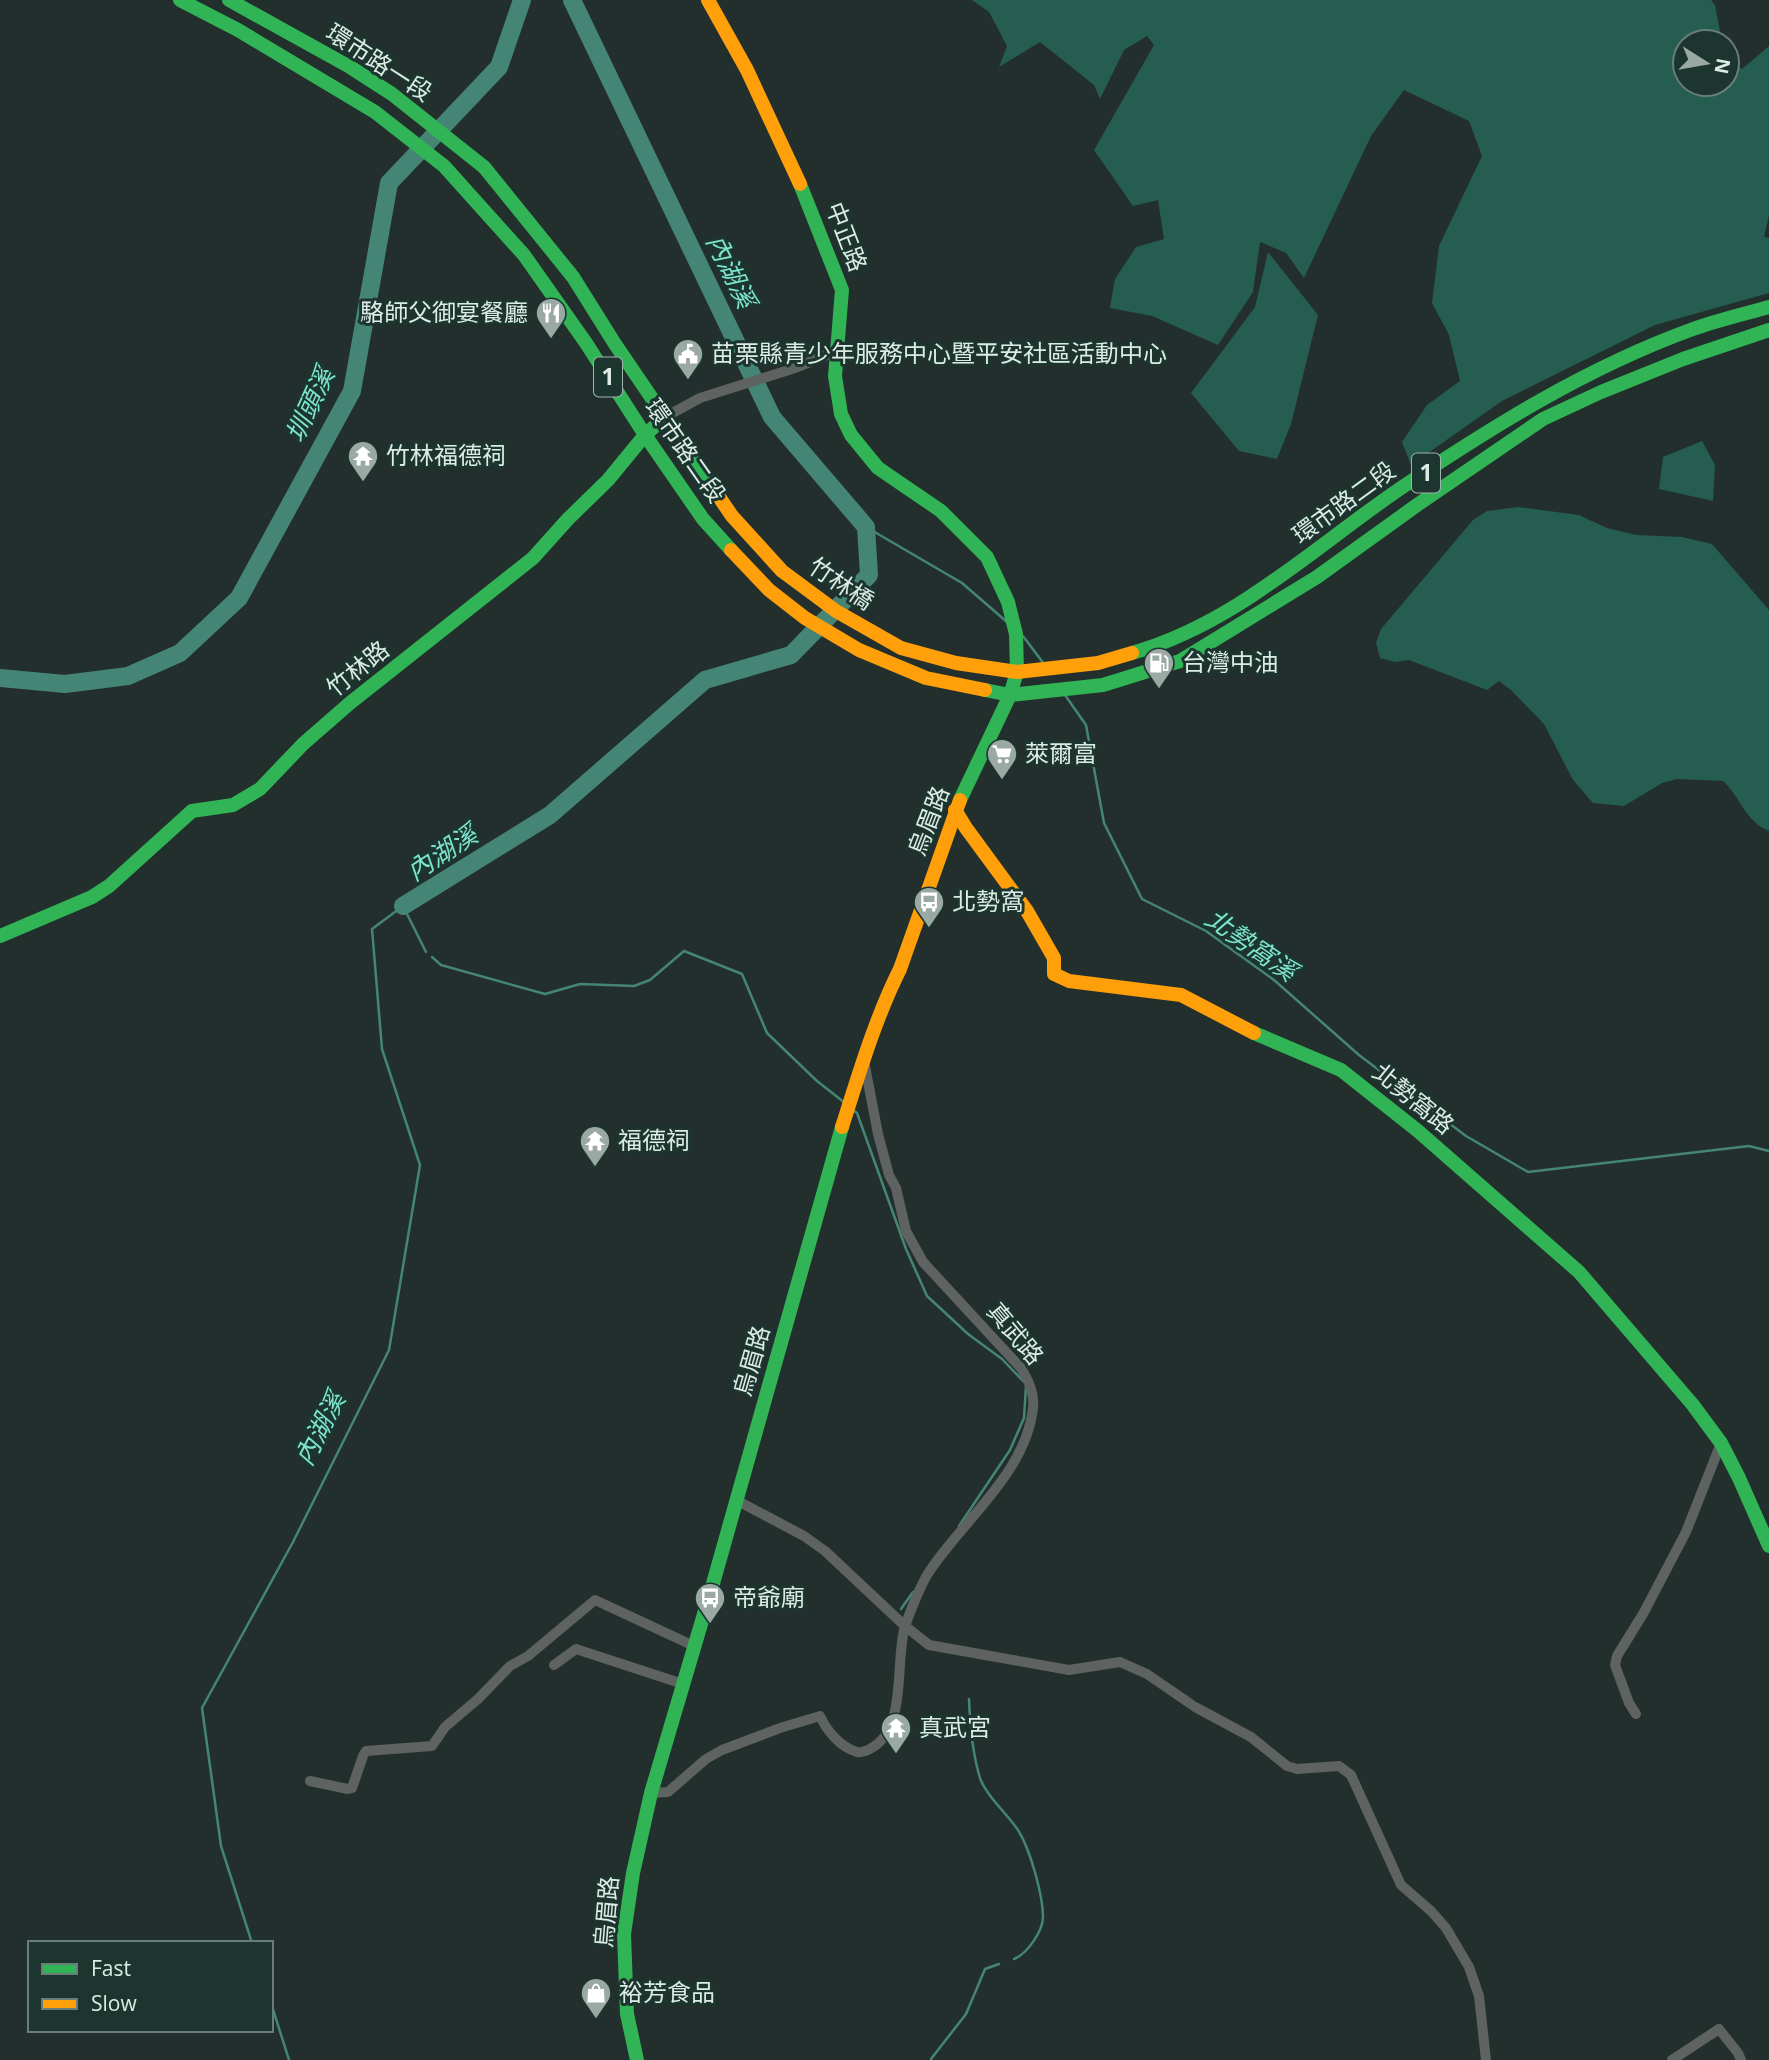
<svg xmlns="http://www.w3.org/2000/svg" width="1769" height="2060" font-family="'Open Sans','Noto Sans TC',sans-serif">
	<rect width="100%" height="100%" fill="#222f2c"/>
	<g fill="#255d51">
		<polygon points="972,0 1711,0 1715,5 1722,42 1685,42 1685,84 1727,84 1727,58 1742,69 1769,46 1769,215 1764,237 1769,238 1769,293 1655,325 1502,401 1411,465 1402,442 1427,405 1460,381 1449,335 1432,303 1439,246 1482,156 1469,121 1404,90 1371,136 1304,278 1286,253 1260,242 1253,292 1218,345 1152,316 1110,308 1115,279 1136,247 1164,239 1158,200 1133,206 1094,150 1154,45 1147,36 1124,50 1100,99 1094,85 1040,42 999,67 1007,46 989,12"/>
		<polygon points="1268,252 1318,315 1291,424 1277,459 1239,451 1191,393 1255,307"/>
		<polygon points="1702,441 1715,465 1713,501 1659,489 1663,457"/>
		<path d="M1518,507L1579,515L1607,528L1636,535L1682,537L1712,544L1769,610V831C1745,821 1741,798 1723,781L1677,779L1662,783L1624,806L1593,803L1573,780L1544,724L1511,690L1499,681L1487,690L1409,660L1395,662L1380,658L1376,643L1381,629L1473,520L1487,511Z"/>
	</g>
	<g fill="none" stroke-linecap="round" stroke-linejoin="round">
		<g stroke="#458576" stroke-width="2.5">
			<polyline points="866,527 962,583 1007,622"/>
			<polyline points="1023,636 1044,664"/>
			<polyline points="1065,695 1086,725 1104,823 1142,899 1206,931 1274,980 1359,1055 1466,1136 1528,1172 1749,1146 1769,1151"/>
			<polyline points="432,957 441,965 545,994 580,984 634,986 650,980 684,951 742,974 767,1033 817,1081 845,1103"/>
			<polyline points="853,1110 857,1113 906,1249 927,1296 968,1334 1002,1359 1023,1381"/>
			<polyline points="959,1526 1010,1450 1024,1418 1026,1386"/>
			<polyline points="901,1609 913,1592"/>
			<path d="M969,1699C970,1726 972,1752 980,1778C985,1794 1008,1815 1018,1830C1030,1849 1043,1895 1043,1917C1043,1931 1027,1954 1014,1959"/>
			<polyline points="252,1943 221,1846 202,1708 293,1542 389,1350 420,1165 382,1049 372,929 403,906 426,952"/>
			<polyline points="271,2003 289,2060"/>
			<polyline points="931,2059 966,2014 985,1969 999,1964"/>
		</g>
		<g stroke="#458576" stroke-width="18">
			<polyline points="0,678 65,684 128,676 180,653 239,598 352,391 389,183 499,67 522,0"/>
			<polyline points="403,906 550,815 705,680 791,655 869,575 866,527 772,417 572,0"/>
		</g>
		<g stroke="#5e6261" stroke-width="10">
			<polyline points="665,417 700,398 795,368 837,351"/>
			<polyline points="736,1500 804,1536 825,1551 905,1626 929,1645 1069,1670 1120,1662 1147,1674 1195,1707 1251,1737 1287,1766 1297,1769 1339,1766 1351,1775 1401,1885 1431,1911 1446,1928 1469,1967 1479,1996 1486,2060"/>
			<polyline points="554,1665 576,1649 683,1684"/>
			<polyline points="1636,1714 1629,1703 1615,1665 1617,1656 1643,1614 1686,1532 1721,1443"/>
			<polyline points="310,1781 348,1789 352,1788 363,1756 366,1751 432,1746 445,1727 478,1699 510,1666 528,1656 595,1600 694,1646"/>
			<path d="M651,1793L668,1792L706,1759L722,1750L780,1728L820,1716C827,1731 840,1747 857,1752C865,1753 870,1749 876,1745C905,1724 896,1664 904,1630C908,1616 921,1584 929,1572C963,1520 1026,1473 1033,1408C1035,1393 1028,1380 1021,1368L923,1262L906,1231L896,1188L889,1175L878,1134L864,1061"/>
			<polyline points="1672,2060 1719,2029 1738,2053 1741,2060"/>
		</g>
		<g stroke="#30b455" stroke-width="14">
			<polyline points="180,0 238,30 375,112 444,166 524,255 586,343 645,435 703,519 731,550"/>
			<polyline points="229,0 350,67 392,94 484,167 573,277 615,344 717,494"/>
			<polyline points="800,184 842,290 835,376 841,414 851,435 878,468 941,511 987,557 1008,602 1016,634 1017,672 1010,695 960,800"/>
			<path d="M1132,653C1235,624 1314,547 1401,488C1493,426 1588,367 1693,329C1718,320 1744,314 1769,307"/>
			<polyline points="985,690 1010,695 1103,685 1180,661 1317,577 1417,505 1543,419 1601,392 1683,359 1769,330"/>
			<polyline points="0,936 92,897 109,886 192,811 233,805 260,789 303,744 350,703 533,558 568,519 608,480 645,435 665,417"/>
			<polyline points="1254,1033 1341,1070 1418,1131 1579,1272 1693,1405 1721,1443 1739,1478 1769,1546"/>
			<polyline points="637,2060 627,2014 624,1934 633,1873 651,1793 712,1587 842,1127"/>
		</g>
		<g stroke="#ff9f0a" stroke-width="14">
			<polyline points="708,0 747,70 800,184"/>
			<polyline points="717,494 732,516 782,571 836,611 901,648 956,663 1017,672 1098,663 1132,653"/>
			<polyline points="731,550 769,590 805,618 859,650 926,678 985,690"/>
			<polyline points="955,810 966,828 1027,911 1054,958 1054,974 1069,981 1181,995 1254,1033"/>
			<path d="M842,1127C859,1074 875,1019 900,969L960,800"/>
		</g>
	</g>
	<defs>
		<g id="restaurant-pin" transform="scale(1.575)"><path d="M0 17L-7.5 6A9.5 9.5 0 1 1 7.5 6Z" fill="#9ba9a5" stroke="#1c352f"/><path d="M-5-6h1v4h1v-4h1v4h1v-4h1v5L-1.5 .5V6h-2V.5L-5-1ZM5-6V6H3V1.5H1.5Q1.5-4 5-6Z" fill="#fff"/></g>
		<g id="civic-pin" transform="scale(1.575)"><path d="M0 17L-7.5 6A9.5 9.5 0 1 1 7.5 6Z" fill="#9ba9a5" stroke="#1c352f"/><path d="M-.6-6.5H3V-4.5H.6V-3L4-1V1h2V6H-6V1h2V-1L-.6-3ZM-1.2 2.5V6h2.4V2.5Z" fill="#fff"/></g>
		<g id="temple-pin" transform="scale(1.575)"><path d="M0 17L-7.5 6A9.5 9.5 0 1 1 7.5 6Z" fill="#9ba9a5" stroke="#1c352f"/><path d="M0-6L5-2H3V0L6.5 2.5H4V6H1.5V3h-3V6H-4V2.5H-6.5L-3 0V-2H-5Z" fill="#fff"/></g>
		<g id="fuel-pin" transform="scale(1.575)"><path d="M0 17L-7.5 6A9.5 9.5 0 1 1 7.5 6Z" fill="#9ba9a5" stroke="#1c352f"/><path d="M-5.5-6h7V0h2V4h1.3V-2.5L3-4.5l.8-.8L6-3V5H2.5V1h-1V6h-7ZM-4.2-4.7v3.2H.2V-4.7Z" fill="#fff"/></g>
		<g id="supermarket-pin" transform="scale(1.575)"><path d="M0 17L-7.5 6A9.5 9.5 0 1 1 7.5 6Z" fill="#9ba9a5" stroke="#1c352f"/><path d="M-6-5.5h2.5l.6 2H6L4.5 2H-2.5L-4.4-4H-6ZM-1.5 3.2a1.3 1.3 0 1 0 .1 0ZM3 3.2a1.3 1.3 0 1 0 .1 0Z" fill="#fff"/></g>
		<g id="bus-pin" transform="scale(1.575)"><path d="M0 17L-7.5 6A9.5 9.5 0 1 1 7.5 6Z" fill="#9ba9a5" stroke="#1c352f"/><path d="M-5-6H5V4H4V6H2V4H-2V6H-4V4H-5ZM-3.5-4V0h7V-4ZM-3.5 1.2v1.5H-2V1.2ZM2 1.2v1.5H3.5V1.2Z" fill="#fff"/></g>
		<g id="shop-pin" transform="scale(1.575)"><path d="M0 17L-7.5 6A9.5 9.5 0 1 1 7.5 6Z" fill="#9ba9a5" stroke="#1c352f"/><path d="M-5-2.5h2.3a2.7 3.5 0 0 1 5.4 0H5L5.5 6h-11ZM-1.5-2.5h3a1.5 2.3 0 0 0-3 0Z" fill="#fff"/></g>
	</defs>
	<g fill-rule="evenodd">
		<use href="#restaurant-pin" x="551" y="313"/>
		<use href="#civic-pin" x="688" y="354"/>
		<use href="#temple-pin" x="363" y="456"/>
		<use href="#fuel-pin" x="1159" y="663"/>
		<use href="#supermarket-pin" x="1002" y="754"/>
		<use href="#bus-pin" x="929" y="902"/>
		<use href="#temple-pin" x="595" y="1141"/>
		<use href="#bus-pin" x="710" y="1598"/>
		<use href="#temple-pin" x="896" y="1728"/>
		<use href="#shop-pin" x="596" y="1993"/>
	</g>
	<g text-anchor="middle" stroke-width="6" stroke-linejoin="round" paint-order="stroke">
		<g fill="#1c352f" stroke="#a2b4af" stroke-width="2">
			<rect x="594" y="357.5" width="28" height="39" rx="5"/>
			<rect x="1412" y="453.5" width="28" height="39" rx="5"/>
		</g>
		<g font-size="23" font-weight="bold" fill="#dcebe6">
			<text x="608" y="385">1</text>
			<text x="1426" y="481">1</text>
		</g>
		<g font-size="24" fill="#dcebe6" stroke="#1c352f">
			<text transform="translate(379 63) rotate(33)" y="8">環市路一段</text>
			<text transform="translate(846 237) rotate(69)" y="8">中正路</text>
			<text transform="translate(685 451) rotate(55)" y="8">環市路二段</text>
			<text transform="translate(1344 503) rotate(-36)" y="8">環市路二段</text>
			<text transform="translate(841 584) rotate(34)" y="8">竹林橋</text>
			<text transform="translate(358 669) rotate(-39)" y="8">竹林路</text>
			<text transform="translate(929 821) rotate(-69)" y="8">烏眉路</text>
			<text transform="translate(1413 1099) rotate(39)" y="8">北勢窩路</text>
			<text transform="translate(1015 1334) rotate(50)" y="8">真武路</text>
			<text transform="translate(752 1361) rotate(-74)" y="8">烏眉路</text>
			<text transform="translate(607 1912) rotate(-85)" y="8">烏眉路</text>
		</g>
		<g font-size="24" fill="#dcebe6" stroke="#1c352f" text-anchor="start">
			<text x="528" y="321" text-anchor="end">駱師父御宴餐廳</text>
			<text x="711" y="362">苗栗縣青少年服務中心暨平安社區活動中心</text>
			<text x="386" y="464">竹林福德祠</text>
			<text x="1182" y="671">台灣中油</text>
			<text x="1025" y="762">萊爾富</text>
			<text x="952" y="910">北勢窩</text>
			<text x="618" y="1149">福德祠</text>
			<text x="733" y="1606">帝爺廟</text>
			<text x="919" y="1736">真武宮</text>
			<text x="619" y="2001">裕芳食品</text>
		</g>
		<g font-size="26" font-style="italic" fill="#7ce4cd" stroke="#1c352f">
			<text transform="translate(731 271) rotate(64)" y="9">內湖溪</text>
			<text transform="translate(310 405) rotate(-65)" y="9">圳頭溪</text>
			<text transform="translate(442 853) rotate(-33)" y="9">內湖溪</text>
			<text transform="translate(1251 945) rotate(35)" y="9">北勢窩溪</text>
			<text transform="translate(320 1429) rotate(-63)" y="9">內湖溪</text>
		</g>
	</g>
	<rect x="28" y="1941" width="245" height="91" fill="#1c352f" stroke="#697e78" stroke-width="2"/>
	<rect x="42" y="1964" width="35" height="10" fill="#30b455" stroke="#697e78" stroke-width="2"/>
	<text x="91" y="1976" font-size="21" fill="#dcebe6">Fast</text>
	<rect x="42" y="1999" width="35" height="10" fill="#ff9f0a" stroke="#697e78" stroke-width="2"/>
	<text x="91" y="2011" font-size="21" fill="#dcebe6">Slow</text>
	<g transform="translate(1706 63) rotate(101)"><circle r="33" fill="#1c352f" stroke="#697e78" stroke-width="2"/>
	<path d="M0-5L12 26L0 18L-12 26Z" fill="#9ba9a5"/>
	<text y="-10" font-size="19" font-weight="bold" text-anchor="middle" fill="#dcebe6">N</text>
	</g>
</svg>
